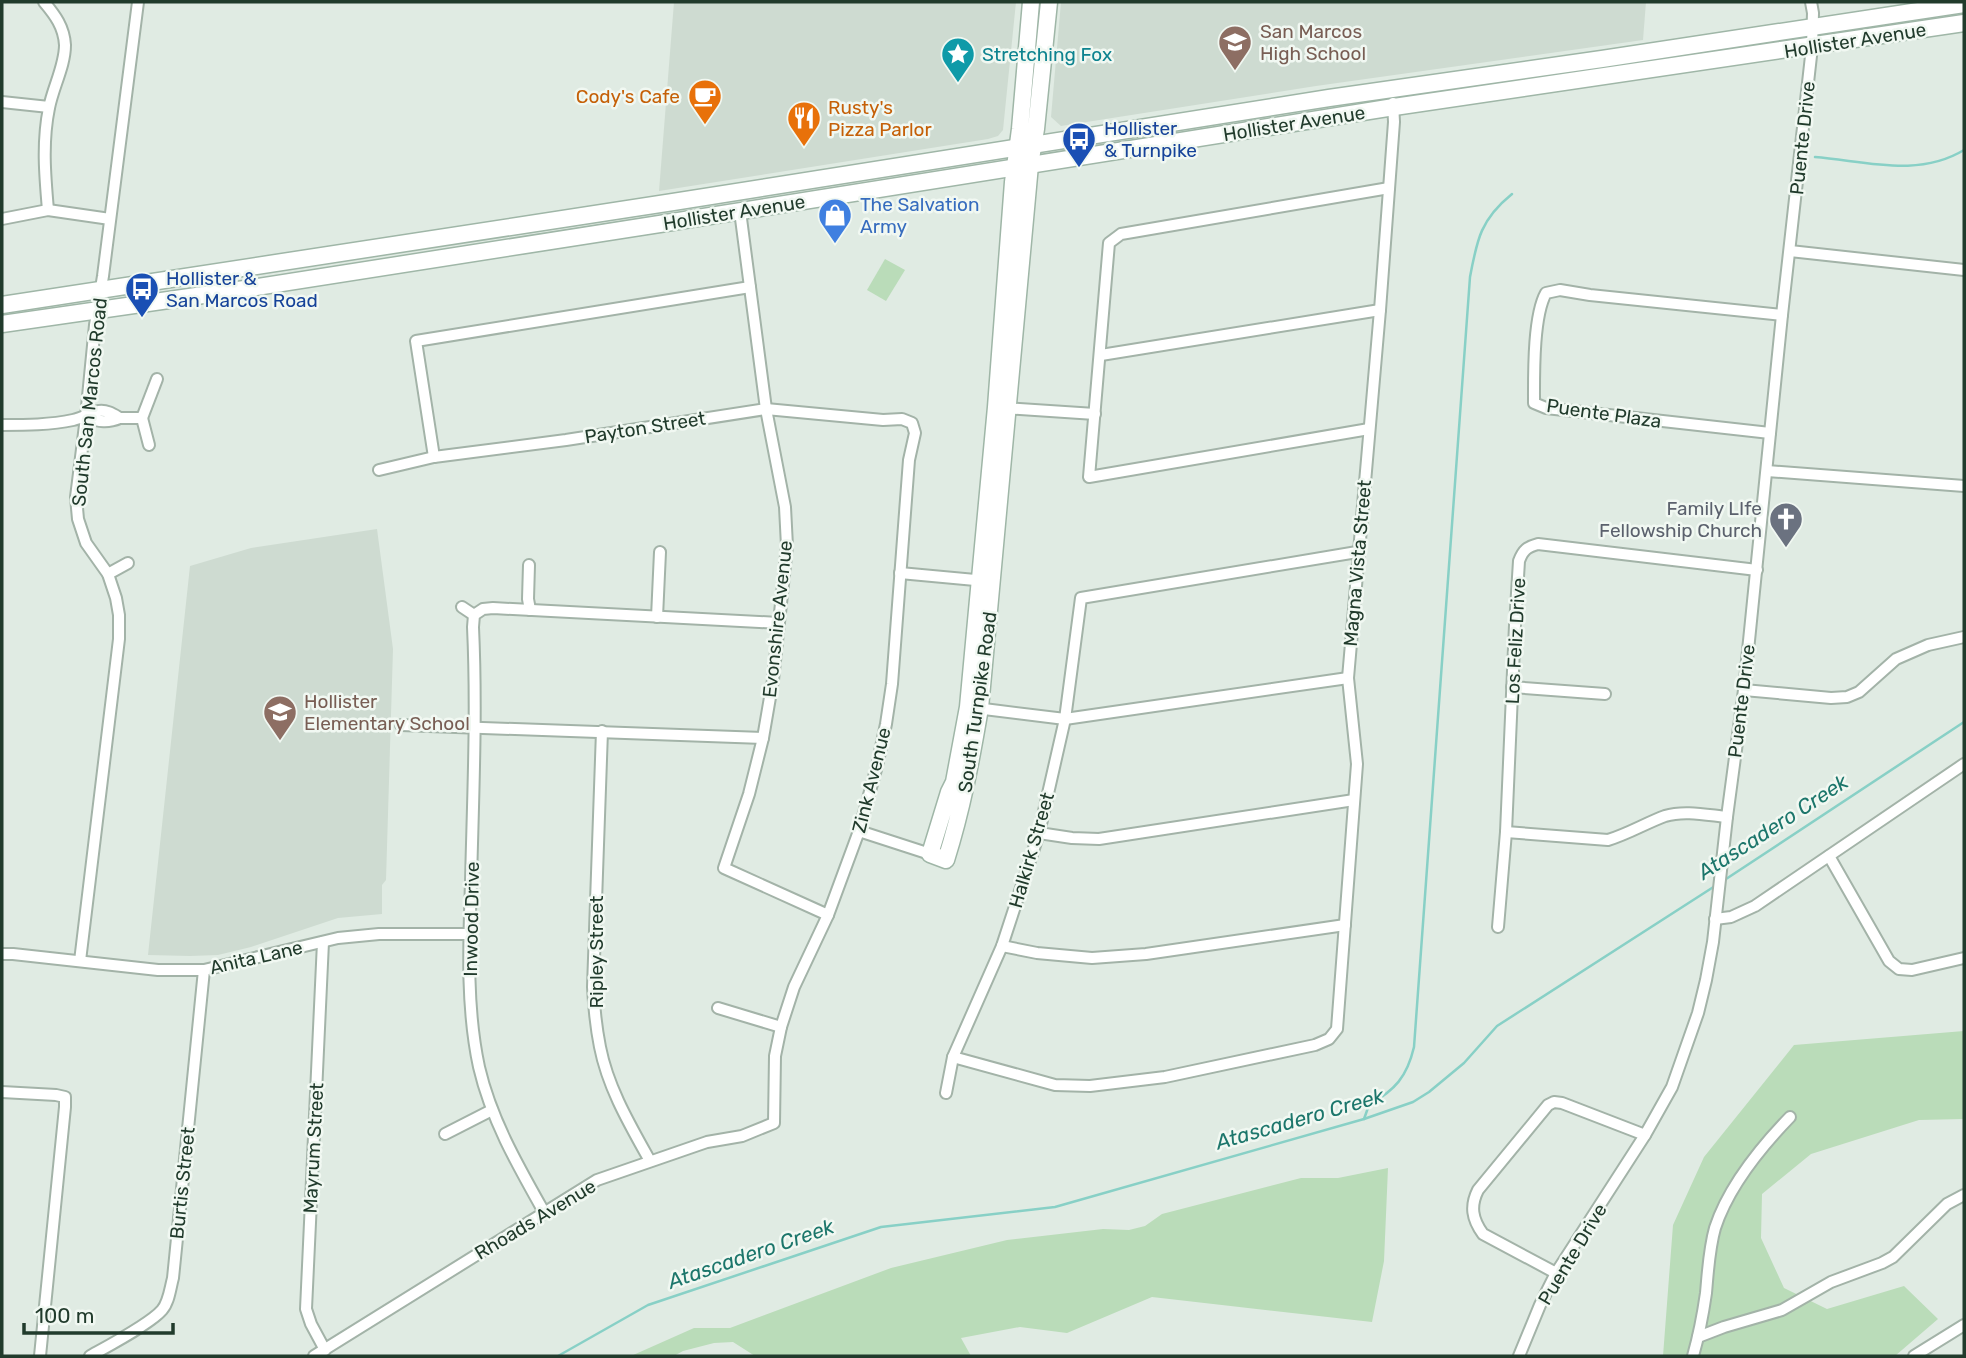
<svg xmlns="http://www.w3.org/2000/svg" width="1966" height="1358" font-family="Rubik,sans-serif">
	<rect width="100%" height="100%" fill="#e0ebe3"/>
	<g fill="#cedbd1">
		<polygon points="674,2 1016,2 1003,130 998,136 988,139 659,191"/>
		<polygon points="1061,2 1646,2 1643,40 1316,86 1061,126 1051,117"/>
		<polygon points="377,529 393,649 386,880 382,885 382,914 338,918 251,947 218,955 190,956 148,955 190,566 251,548"/>
	</g>
	<g fill="#badcb9">
		<polygon points="885,259 905,270 886,301 867,290"/>
		<polygon points="1964,1031 1964,1119 1919,1120 1811,1154 1762,1194 1761,1238 1784,1288 1827,1309 1904,1286 1938,1319 1895,1356 1663,1356 1673,1225 1704,1157 1794,1045"/>
		<polygon points="1388,1168 1384,1261 1372,1322 1152,1297 1067,1333 1020,1327 961,1338 971,1356 755,1356 733,1342 714,1343 683,1351 674,1356 631,1356 694,1328 730,1328 891,1268 1007,1240 1103,1229 1129,1230 1145,1226 1162,1214 1301,1178 1338,1178"/>
	</g>
	<g fill="none" stroke-linecap="round" stroke-linejoin="round">
		<g stroke="#88d0c6" stroke-width="2.5">
			<path d="M1815,157C1865,161 1918,178 1964,150"/>
			<polyline points="1723,881 1964,722"/>
			<path d="M1364,1119L1369,1105C1395,1090 1407,1077 1414,1047L1470,277C1477,239 1481,219 1512,194"/>
			<polyline points="558,1356 648,1305 881,1227 1055,1207 1364,1119 1413,1102 1429,1092 1464,1063 1497,1026 1715,886"/>
		</g>
		<g stroke="#a3b3a8" stroke-width="14">
			<g id="street">
				<path d="M44,2C55,15 64,27 65,45C65,66 53,87 49,108C42,142 45,176 48,210"/>
				<polyline points="2,102 49,107"/>
				<polyline points="740,211 766,409 785,507 787,546 773,680 763,738 749,794 724,868 828,915"/>
				<polyline points="2,219 48,210 110,219"/>
				<polyline points="1790,251 1964,270"/>
				<polyline points="1101,355 1380,310"/>
				<polyline points="1003,408 1095,414"/>
				<polyline points="120,418 142,418 149,445"/>
				<polyline points="142,418 157,379"/>
				<path d="M2,425C26,425 50,425 73,420C82,418 93,412 99,411C107,410 113,414 120,418C108,423 99,422 86,417"/>
				<polyline points="1369,429 1089,477 1109,243 1121,234 1389,188"/>
				<path d="M1770,433L1546,408L1534,403C1534,375 1533,316 1546,293L1560,290L1590,295L1782,315"/>
				<polyline points="434,457 416,341 750,287"/>
				<polyline points="1767,471 1964,486"/>
				<polyline points="529,565 528,599 530,610"/>
				<polyline points="900,573 986,581"/>
				<polyline points="108,574 128,563"/>
				<polyline points="462,607 474,615"/>
				<polyline points="657,617 660,552"/>
				<polyline points="1512,687 1605,694"/>
				<polyline points="1744,690 1831,698 1847,697 1859,692 1896,659 1928,645 1964,637"/>
				<polyline points="976,708 1065,719 1348,678"/>
				<polyline points="401,725 763,738"/>
				<path d="M602,731L593,987C594,1007 596,1027 600,1047C608,1088 630,1125 650,1161"/>
				<polyline points="859,831 930,854"/>
				<path d="M1506,832L1608,840C1628,834 1646,823 1665,816C1684,810 1707,815 1727,817"/>
				<polyline points="1039,833 1072,838 1099,839 1354,800"/>
				<polyline points="1829,856 1889,961 1899,969 1912,970 1964,958"/>
				<polyline points="1715,919 1731,917 1755,906 1964,764"/>
				<path d="M1498,927L1506,832L1515,625L1519,561C1523,550 1527,547 1538,544L1757,570"/>
				<polyline points="323,942 306,1309 311,1324 325,1350"/>
				<polyline points="1002,946 1037,953 1092,958 1146,954 1345,925"/>
				<polyline points="2,954 13,954 158,970 204,970 338,938 379,934 469,934"/>
				<polyline points="80,961 119,639 119,615 116,598 108,574 86,543 78,519 76,497 86,417 95,325 103,276 138,2"/>
				<polyline points="718,1008 781,1027"/>
				<polyline points="953,1057 1055,1085 1090,1086 1165,1077 1315,1045 1329,1039 1337,1029 1357,764 1348,678 1380,310 1394,122 1393,103"/>
				<polyline points="2,1092 56,1095 65,1097 65,1107 40,1356"/>
				<polyline points="946,1093 953,1057 1002,946 1039,833 1065,719 1081,598 1357,552"/>
				<polyline points="445,1134 492,1110"/>
				<path d="M544,1212C518,1166 491,1119 479,1067C466,1007 469,943 471,882C473,797 477,712 473,627L474,615L483,609L493,608L779,623"/>
				<path d="M1556,1273L1483,1234C1472,1219 1470,1206 1478,1190L1548,1105L1554,1102L1562,1103L1645,1135"/>
				<polyline points="1698,1337 1724,1327 1782,1310 1831,1282 1882,1263 1893,1257 1947,1204 1964,1195"/>
				<path d="M90,1356C108,1346 150,1324 162,1310C169,1302 170,1289 173,1278L204,970"/>
				<polyline points="314,1356 597,1180 707,1142 742,1136 774,1123 775,1056 781,1027 794,987 828,915 859,831 877,766 886,724 892,684 909,460 915,433 912,423 902,419 883,420 766,409 566,440 434,457 379,470"/>
				<polyline points="1519,1356 1540,1305 1556,1273 1645,1135 1672,1087 1698,1013 1706,980 1713,942 1727,817 1744,690 1782,315 1812,47 1813,13 1811,2"/>
				<path d="M1693,1356C1699,1335 1703,1314 1706,1293C1708,1271 1709,1249 1715,1228C1728,1188 1761,1147 1790,1117"/>
				<polyline points="1914,1356 1964,1325"/>
			</g>
		</g>
		<g stroke="#9fb6a7" stroke-width="19">
			<g id="secondary">
				<path d="M1031,2L1020,129L1013,182L996,407L968,707L954,782L949,792L930,854L946,860C962,809 971,761 980,708L1030,165L1036,129L1049,2"/>
				<polyline points="2,305 673,202 1329,98 1602,59 1964,4"/>
				<polyline points="2,324 238,290 666,223 1394,107 1964,23"/>
			</g>
		</g>
		<use href="#street" stroke="#fff" stroke-width="10"/>
		<use href="#secondary" stroke="#fff" stroke-width="16"/>
	</g>
	<defs>
		<g id="school-pin" transform="scale(1.75)"><path d="M0 17L-7.5 6A9.5 9.5 0 1 1 7.5 6Z" fill="#8d6e63" stroke="#f1f8f2"/><path d="M0-5L7-2L0 1L-7-2ZM-4 1L0 2.5L4 1V4Q0 6-4 4Z" fill="#fff"/></g>
		<g id="sight-pin" transform="scale(1.75)"><path d="M0 17L-7.5 6A9.5 9.5 0 1 1 7.5 6Z" fill="#0f9aa8" stroke="#f1f8f2"/><path d="M0-6L1.8-2.2L6-1.7L2.9 1.2L3.7 5.4L0 3.3L-3.7 5.4L-2.9 1.2L-6-1.7L-1.8-2.2Z" fill="#fff"/></g>
		<g id="cafe-pin" transform="scale(1.75)"><path d="M0 17L-7.5 6A9.5 9.5 0 1 1 7.5 6Z" fill="#e8710a" stroke="#f1f8f2"/><path d="M-5.5-4.5H6V0H3Q3 3.5 0 3.5H-2.5Q-5.5 3.5-5.5 0ZM3-3.2v2h1.7v-2ZM-6 4.5H4V6H-6Z" fill="#fff"/></g>
		<g id="restaurant-pin" transform="scale(1.75)"><path d="M0 17L-7.5 6A9.5 9.5 0 1 1 7.5 6Z" fill="#e8710a" stroke="#f1f8f2"/><path d="M-5-6h1v4h1v-4h1v4h1v-4h1v5L-1.5 .5V6h-2V.5L-5-1ZM5-6V6H3V1.5H1.5Q1.5-4 5-6Z" fill="#fff"/></g>
		<g id="bus-pin" transform="scale(1.75)"><path d="M0 17L-7.5 6A9.5 9.5 0 1 1 7.5 6Z" fill="#1a4fb4" stroke="#f1f8f2"/><path d="M-5-6H5V4H4V6H2V4H-2V6H-4V4H-5ZM-3.5-4V0h7V-4ZM-3.5 1.2v1.5H-2V1.2ZM2 1.2v1.5H3.5V1.2Z" fill="#fff"/></g>
		<g id="shop-pin" transform="scale(1.75)"><path d="M0 17L-7.5 6A9.5 9.5 0 1 1 7.5 6Z" fill="#3f7fe0" stroke="#f1f8f2"/><path d="M-5-2.5h2.3a2.7 3.5 0 0 1 5.4 0H5L5.5 6h-11ZM-1.5-2.5h3a1.5 2.3 0 0 0-3 0Z" fill="#fff"/></g>
		<g id="church-pin" transform="scale(1.75)"><path d="M0 17L-7.5 6A9.5 9.5 0 1 1 7.5 6Z" fill="#6b7280" stroke="#f1f8f2"/><path d="M-1.2-6h2.4v3.5h3.3v2.4h-3.3V6h-2.4V-.1h-3.3v-2.4h3.3Z" fill="#fff"/></g>
	</defs>
	<g fill-rule="evenodd">
		<use href="#school-pin" x="1235" y="42"/>
		<use href="#sight-pin" x="958" y="54"/>
		<use href="#cafe-pin" x="705" y="96"/>
		<use href="#restaurant-pin" x="804" y="118"/>
		<use href="#bus-pin" x="1079" y="139"/>
		<use href="#shop-pin" x="835" y="215"/>
		<use href="#bus-pin" x="142" y="289"/>
		<use href="#church-pin" x="1786" y="519"/>
		<use href="#school-pin" x="280" y="712"/>
	</g>
	<g text-anchor="middle" stroke-width="5" stroke-linejoin="round" paint-order="stroke">
		<g font-size="19" fill="#785e54" stroke="#f1f8f2" text-anchor="start">
			<text x="1260" y="38">San Marcos<tspan x="1260" dy="22">High School</tspan></text>
			<text x="304" y="708">Hollister<tspan x="304" dy="22">Elementary School</tspan></text>
		</g>
		<g font-size="19" fill="#213b2c" stroke="#f1f8f2">
			<text transform="translate(1855 40) rotate(-9)" y="7">Hollister Avenue</text>
			<text transform="translate(1294 123) rotate(-9)" y="7">Hollister Avenue</text>
			<text transform="translate(1802 138) rotate(-84)" y="7">Puente Drive</text>
			<text transform="translate(734 212) rotate(-9)" y="7">Hollister Avenue</text>
			<text transform="translate(89 402) rotate(-84)" y="7">South San Marcos Road</text>
			<text transform="translate(1604 413) rotate(8)" y="7">Puente Plaza</text>
			<text transform="translate(645 427) rotate(-9)" y="7">Payton Street</text>
			<text transform="translate(1357 563) rotate(-85)" y="7">Magna Vista Street</text>
			<text transform="translate(777 619) rotate(-84)" y="7">Evonshire Avenue</text>
			<text transform="translate(1515 641) rotate(-87)" y="7">Los Feliz Drive</text>
			<text transform="translate(1741 701) rotate(-83)" y="7">Puente Drive</text>
			<text transform="translate(977 702) rotate(-82)" y="7">South Turnpike Road</text>
			<text transform="translate(871 780) rotate(-76)" y="7">Zink Avenue</text>
			<text transform="translate(1031 850) rotate(-74)" y="7">Halkirk Street</text>
			<text transform="translate(471 919) rotate(-89)" y="7">Inwood Drive</text>
			<text transform="translate(596 952) rotate(-90)" y="7">Ripley Street</text>
			<text transform="translate(256 957) rotate(-13)" y="7">Anita Lane</text>
			<text transform="translate(313 1148) rotate(-87)" y="7">Mayrum Street</text>
			<text transform="translate(182 1183) rotate(-84)" y="7">Burtis Street</text>
			<text transform="translate(535 1219) rotate(-31)" y="7">Rhoads Avenue</text>
			<text transform="translate(1572 1254) rotate(-59)" y="7">Puente Drive</text>
		</g>
		<g font-size="19" fill="#0d838f" stroke="#f1f8f2" text-anchor="start">
			<text x="982" y="61">Stretching Fox</text>
		</g>
		<g font-size="19" fill="#c56008" stroke="#f1f8f2" text-anchor="end">
			<text x="680" y="103">Cody's Cafe</text>
			<text x="828" y="114" text-anchor="start">Rusty's<tspan x="828" dy="22">Pizza Parlor</tspan></text>
		</g>
		<g font-size="19" fill="#164399" stroke="#f1f8f2" text-anchor="start">
			<text x="1104" y="135">Hollister<tspan x="1104" dy="22">&amp; Turnpike</tspan></text>
			<text x="166" y="285">Hollister &amp;<tspan x="166" dy="22">San Marcos Road</tspan></text>
		</g>
		<g font-size="19" fill="#366cbe" stroke="#f1f8f2" text-anchor="start">
			<text x="860" y="211">The Salvation<tspan x="860" dy="22">Army</tspan></text>
		</g>
		<g font-size="19" fill="#5b616d" stroke="#f1f8f2" text-anchor="end">
			<text x="1762" y="515">Family LIfe<tspan x="1762" dy="22">Fellowship Church</tspan></text>
		</g>
		<g font-size="21" font-style="italic" fill="#1c766b" stroke="#f1f8f2">
			<text transform="translate(1773 827) rotate(-33)" y="7">Atascadero Creek</text>
			<text transform="translate(1300 1119) rotate(-16)" y="7">Atascadero Creek</text>
			<text transform="translate(751 1254) rotate(-19)" y="7">Atascadero Creek</text>
		</g>
	</g>
	<rect width="1966" height="1358" fill="none" stroke="#213b2c" stroke-width="7"/>
	<path d="M24 1323v10h149v-10" fill="none" stroke="#213b2c" stroke-width="3.5"/>
	<text x="35" y="1323" font-size="21" fill="#213b2c" stroke="#f1f8f2" stroke-width="5" paint-order="stroke">100 m</text>
</svg>
